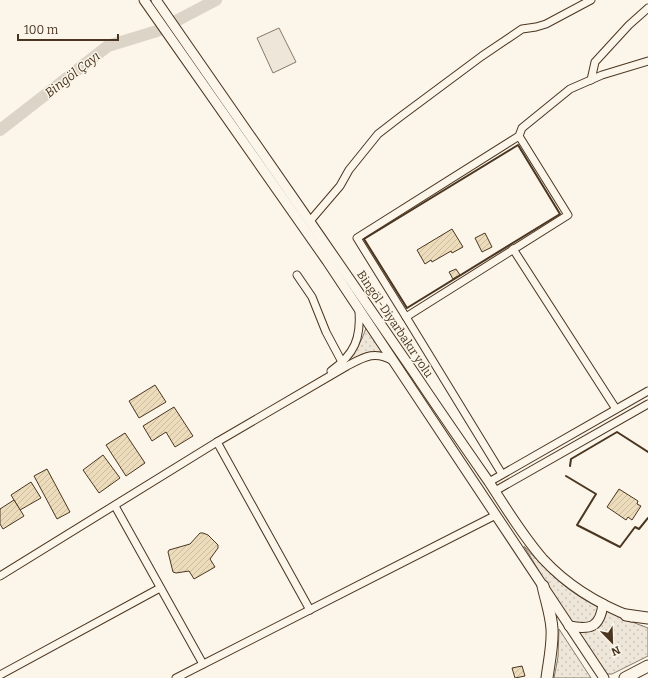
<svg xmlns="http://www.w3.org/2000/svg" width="648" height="678" font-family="Bitter,serif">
	<defs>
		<pattern id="grass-dots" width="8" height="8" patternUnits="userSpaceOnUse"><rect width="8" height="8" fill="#ede6d9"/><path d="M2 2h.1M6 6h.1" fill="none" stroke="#cdc6ba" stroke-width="1.8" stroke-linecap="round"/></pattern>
		<pattern id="building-hatch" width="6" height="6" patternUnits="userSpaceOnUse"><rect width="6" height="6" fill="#ecdcbc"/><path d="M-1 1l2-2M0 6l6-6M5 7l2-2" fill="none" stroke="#ccbda1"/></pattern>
	</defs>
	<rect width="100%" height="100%" fill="#fbf6e9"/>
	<g fill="url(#grass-dots)" stroke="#887966">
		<path d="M366,328L383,352C365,351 357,356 343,366C354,355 361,343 366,328Z"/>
		<path d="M524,546C537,560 550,574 566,587C590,606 619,617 648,628V656L612,674H607L548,586Z"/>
		<polygon points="559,629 591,678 554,678 558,657"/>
	</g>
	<polygon fill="#ede6d9" stroke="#887966" points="279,28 296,62 273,73 257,38"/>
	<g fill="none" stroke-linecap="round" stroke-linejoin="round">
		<polyline stroke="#dcd4c6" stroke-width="12" points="0,130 108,46 157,31 216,0"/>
	</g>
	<g fill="url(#building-hatch)" stroke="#4a3520">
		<polygon points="452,229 463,247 452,253 451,251 432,262 431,260 425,264 417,250"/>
		<polygon points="485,233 492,247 482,252 475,238"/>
		<polygon points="456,269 460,275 453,279 449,272"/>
		<polygon points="155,385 166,402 139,418 129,401"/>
		<polygon points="174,407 193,436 175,447 166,432 152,441 143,426"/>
		<polygon points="125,433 145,463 126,476 106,445"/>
		<polygon points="103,455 120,478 99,493 83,470"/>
		<polygon points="47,469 70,512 57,519 34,476"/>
		<polygon points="31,482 41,498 20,510 11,495"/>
		<polygon points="619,489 638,501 637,504 641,506 632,520 628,517 626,520 607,507"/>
		<polygon points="14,500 24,516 3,529 0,524 0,509"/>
		<polygon points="200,533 203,533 208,535 218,545 218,548 210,559 215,567 194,579 189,571 176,573 173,572 168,552 169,550 190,544"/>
		<polygon points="522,666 525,676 515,678 512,668"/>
	</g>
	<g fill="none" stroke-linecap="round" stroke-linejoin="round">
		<g stroke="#4a3520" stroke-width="9">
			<g id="minor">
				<polyline points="591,80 595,62 629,25 648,8"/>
				<polyline points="310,221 340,186 349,170 378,134 400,117 482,56 522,29 536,27 546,24 591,0"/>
				<polyline points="513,249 616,409"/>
				<polyline points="297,275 312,297 326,332 342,362"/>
				<polyline points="406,317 568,215 519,136"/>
				<path d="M331,371C355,354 361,338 359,310"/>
				<polyline points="217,442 310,610"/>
				<polyline points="502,474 406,317 357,238 519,136 522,128 570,89 602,75 648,61"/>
				<polyline points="489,482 648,391"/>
				<polyline points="495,491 648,404"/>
				<polyline points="115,506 203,664"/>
				<path d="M0,576L217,442L347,366C364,357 375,350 393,361"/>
				<polyline points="0,675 160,588"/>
				<polyline points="176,678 496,515"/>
			</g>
		</g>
		<g stroke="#4a3520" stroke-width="11">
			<g id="major">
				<polyline points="144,0 327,261 604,678"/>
				<path d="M156,0C243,125 329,249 415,374C439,410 464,446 489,482C506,508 522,535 543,559C568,586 598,604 632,617"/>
				<path d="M569,626C590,630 600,628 603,604"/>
			</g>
		</g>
		<g stroke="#4a3520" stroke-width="13">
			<g id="highway">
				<path d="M543,586C546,600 551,614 552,629C553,645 549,662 547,678"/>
				<polyline points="626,615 648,618"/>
				<polyline points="625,678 648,666"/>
			</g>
		</g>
		<use href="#minor" stroke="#fbf6e9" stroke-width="7"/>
		<use href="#major" stroke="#fbf6e9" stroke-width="9"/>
		<use href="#highway" stroke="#fbf6e9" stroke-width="11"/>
		<g stroke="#4a3520" stroke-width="2">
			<polygon points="518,145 560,214 407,308 364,239"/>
			<polyline points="570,466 571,459 617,432 648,452"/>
			<polyline points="566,476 596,494 577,525 620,547 635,527 639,529 648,518"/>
		</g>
	</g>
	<g text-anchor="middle" stroke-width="3" stroke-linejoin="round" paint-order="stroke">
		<g font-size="12" fill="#4a3520" stroke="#fbf6e9">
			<text transform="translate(395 324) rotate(56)" y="4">Bingöl-Diyarbakır yolu</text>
		</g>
		<g font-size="13" font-style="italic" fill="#4a3520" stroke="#fbf6e9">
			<text transform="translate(72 74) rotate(-38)" y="5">Bingöl Çayı</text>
		</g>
	</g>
	<g transform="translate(612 642) rotate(157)" stroke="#fbf6e9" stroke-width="3" paint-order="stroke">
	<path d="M0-3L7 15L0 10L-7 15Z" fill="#4a3520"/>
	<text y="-6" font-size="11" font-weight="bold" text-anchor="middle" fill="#4a3520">N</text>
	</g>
	<path d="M18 34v6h100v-6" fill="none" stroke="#4a3520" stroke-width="2"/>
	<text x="24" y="34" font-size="12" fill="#4a3520" stroke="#fbf6e9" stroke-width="3" paint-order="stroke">100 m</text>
</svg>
